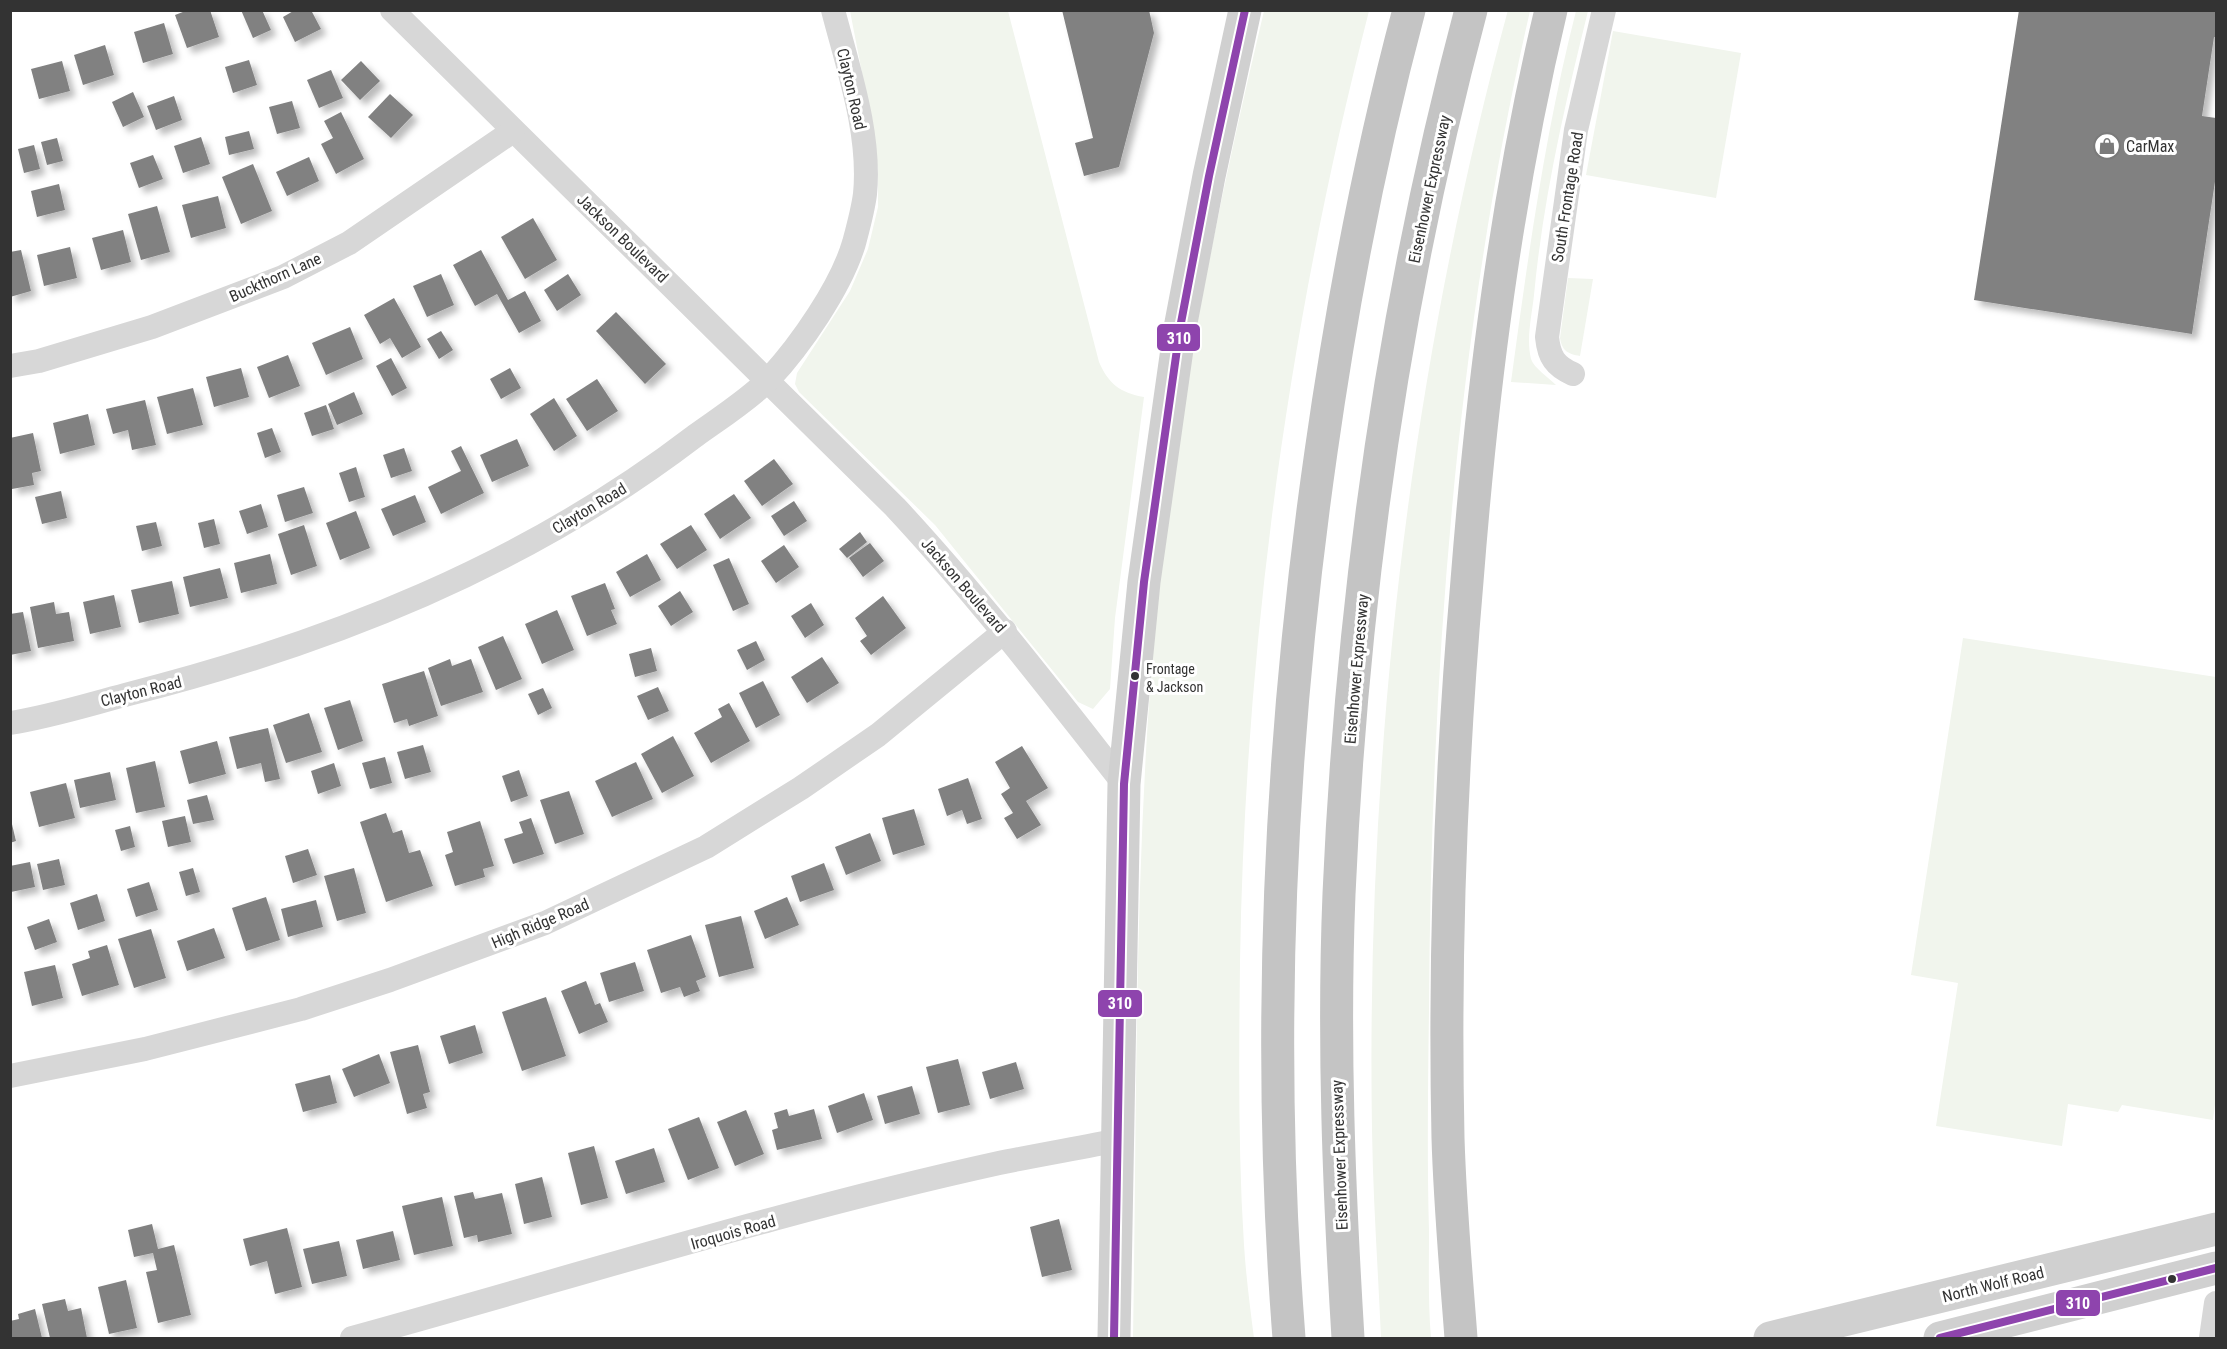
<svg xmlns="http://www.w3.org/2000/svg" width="2227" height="1349" font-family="'Roboto Condensed',sans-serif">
	<defs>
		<filter id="shadow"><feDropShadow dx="5.5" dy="5.5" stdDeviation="3" flood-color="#0004"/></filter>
	</defs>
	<rect width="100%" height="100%" fill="#fff"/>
	<g fill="#f1f5ed">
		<path d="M1508,10L1530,11C1455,337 1431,675 1429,1010C1428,1084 1427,1157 1429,1231C1429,1267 1428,1303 1431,1338H1381C1378,1269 1373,1199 1372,1130C1366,753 1409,374 1508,10Z"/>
		<path d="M850,11H1008L1099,362C1108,383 1120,393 1144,397L1115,618L1110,689L1093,709L1078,702L935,525L799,392L795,384L797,373L850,291L868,249L878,207V171L864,83Z"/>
		<path d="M1264,11H1369C1289,321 1245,641 1240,962C1239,1056 1238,1151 1244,1245C1246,1276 1250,1307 1254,1338H1133C1137,1105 1134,872 1154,639C1172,427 1215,217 1264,11Z"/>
		<path d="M1576,11H1588C1565,104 1543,199 1534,295C1532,315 1526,338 1531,359C1534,368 1549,378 1556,385L1511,382C1528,257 1545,132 1576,11Z"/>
		<polygon points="1613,31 1741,53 1716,198 1586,175"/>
		<path d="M1568,278L1593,279L1580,356C1568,354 1562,351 1560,338Z"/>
		<polygon points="1963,638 2216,677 2216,1097 2213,1120 2122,1105 2118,1112 2068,1104 2062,1146 1936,1126 1958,983 1911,975"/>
	</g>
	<g fill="#818181" filter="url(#shadow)">
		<polygon points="188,10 210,10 219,37 187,48 175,15"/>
		<polygon points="241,10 262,10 271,30 253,38"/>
		<polygon points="295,10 311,10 321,29 295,42 283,17"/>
		<polygon points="1062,10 1149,10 1154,33 1119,167 1084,176 1075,143 1093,138"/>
		<polygon points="2019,10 2216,10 2216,37 2214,37 2202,116 2216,118 2216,175 2192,334 1974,300"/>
		<polygon points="164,23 173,54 143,63 134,32"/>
		<polygon points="105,45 114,75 83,85 74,55"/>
		<polygon points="249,60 257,85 233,93 225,67"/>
		<polygon points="62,61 70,91 39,99 31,69"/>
		<polygon points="361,61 380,81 360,100 341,80"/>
		<polygon points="331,70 343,98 319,108 307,80"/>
		<polygon points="133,92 144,117 123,127 112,102"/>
		<polygon points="390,94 413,115 391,138 368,117"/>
		<polygon points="174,96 182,120 156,130 147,106"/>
		<polygon points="292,101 300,128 277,134 269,107"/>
		<polygon points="341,112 364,159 336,174 321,144 333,138 324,121"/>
		<polygon points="249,131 254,149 229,155 225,137"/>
		<polygon points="201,137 210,164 183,173 174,146"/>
		<polygon points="57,138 63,161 47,165 41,142"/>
		<polygon points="34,145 40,169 24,173 18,149"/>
		<polygon points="153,155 163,179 139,188 130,163"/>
		<polygon points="309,157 319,181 287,196 276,172"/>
		<polygon points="253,164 272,211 241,224 222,177"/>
		<polygon points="59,184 65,210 37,217 31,191"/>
		<polygon points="218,196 226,228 191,238 182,205"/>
		<polygon points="157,206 170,252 141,260 128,214"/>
		<polygon points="533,218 557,260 525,279 501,237"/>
		<polygon points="123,230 131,262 101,270 92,238"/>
		<polygon points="70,247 77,278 44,286 37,255"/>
		<polygon points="21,250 31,291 10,297 10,252"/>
		<polygon points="481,250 508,300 525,291 541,321 519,333 497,294 475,306 453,265"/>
		<polygon points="441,274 454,305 427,317 413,286"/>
		<polygon points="568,274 581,295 557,311 544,290"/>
		<polygon points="394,298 421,347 402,358 390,338 380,344 364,315"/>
		<polygon points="616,312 666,364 645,384 596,331"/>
		<polygon points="350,327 363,359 326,375 312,343"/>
		<polygon points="441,331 453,350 439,359 427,339"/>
		<polygon points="288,355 300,386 269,398 257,367"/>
		<polygon points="391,358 407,388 392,396 376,366"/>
		<polygon points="241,368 249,397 214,407 206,377"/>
		<polygon points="510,368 521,388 501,399 490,379"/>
		<polygon points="597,379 618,411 587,431 566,399"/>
		<polygon points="193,388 203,425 167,434 157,397"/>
		<polygon points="354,392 363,414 337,425 328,404"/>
		<polygon points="554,398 577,436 554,451 530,414"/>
		<polygon points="145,400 156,445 132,450 128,430 113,434 106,409"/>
		<polygon points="326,405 334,429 312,436 304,413"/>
		<polygon points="88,414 95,445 60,454 53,423"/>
		<polygon points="272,428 281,452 265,458 257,433"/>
		<polygon points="33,433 41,471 32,473 34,485 12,489 10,438"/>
		<polygon points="517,439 529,466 492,482 480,455"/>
		<polygon points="461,446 484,493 441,514 428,487 461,471 451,451"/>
		<polygon points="404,448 412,471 391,478 383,455"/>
		<polygon points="774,459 793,484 762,506 744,481"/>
		<polygon points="356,467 365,497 349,502 339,473"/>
		<polygon points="304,487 313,513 285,522 277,495"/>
		<polygon points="61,491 67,518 42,524 35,497"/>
		<polygon points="734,494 751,518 720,539 704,514"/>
		<polygon points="415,495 426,522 393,536 381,509"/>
		<polygon points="794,501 807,521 784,536 771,516"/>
		<polygon points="261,504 268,527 247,534 239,511"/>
		<polygon points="356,511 370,548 340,560 326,523"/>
		<polygon points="214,519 220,544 204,548 198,523"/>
		<polygon points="156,522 162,546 142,551 136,526"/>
		<polygon points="304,525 317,566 291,575 278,534"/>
		<polygon points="691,525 707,550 677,569 660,544"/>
		<polygon points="860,532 867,542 847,558 839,549"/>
		<polygon points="870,543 884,561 863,577 849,558"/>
		<polygon points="784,545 799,567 776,583 761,561"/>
		<polygon points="270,554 277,584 241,593 234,563"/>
		<polygon points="647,554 661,580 630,597 616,572"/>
		<polygon points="729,558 749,604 733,611 713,565"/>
		<polygon points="220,568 228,598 190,607 183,577"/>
		<polygon points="172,581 179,614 139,623 131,590"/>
		<polygon points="605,583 615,609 611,610 617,624 587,636 571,596"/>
		<polygon points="680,591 693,612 671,626 658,606"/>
		<polygon points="114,595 121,627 90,634 83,602"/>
		<polygon points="883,596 906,628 871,655 860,641 867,636 855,618"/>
		<polygon points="54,602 56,614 69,612 74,641 38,648 30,607"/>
		<polygon points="811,603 824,625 805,638 791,616"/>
		<polygon points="557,610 574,650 542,664 525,624"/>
		<polygon points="23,612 31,651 10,655 10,614"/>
		<polygon points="503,636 522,679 496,690 478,647"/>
		<polygon points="756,641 765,660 747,670 737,650"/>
		<polygon points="651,648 657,671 635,677 629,654"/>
		<polygon points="822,657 839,683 807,703 791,677"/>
		<polygon points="450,659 452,666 471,659 483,692 441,706 428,668"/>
		<polygon points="424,671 438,716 409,726 407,719 394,723 382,684"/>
		<polygon points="763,681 780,715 756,728 739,693"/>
		<polygon points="658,687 669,711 648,720 637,696"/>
		<polygon points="543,688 552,708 538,715 528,694"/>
		<polygon points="350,700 363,741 338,750 324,708"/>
		<polygon points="729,703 750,741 711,763 694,733 722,717 718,709"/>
		<polygon points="309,713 322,752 286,763 273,725"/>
		<polygon points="268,728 280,779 265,782 261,763 237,769 229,737"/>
		<polygon points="673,736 694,776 662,793 641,754"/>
		<polygon points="217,741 226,774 189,784 180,751"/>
		<polygon points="423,745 431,772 405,779 397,752"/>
		<polygon points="1022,746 1048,788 1026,801 1041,825 1017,839 1004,818 1013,813 1001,794 1010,788 995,762"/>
		<polygon points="385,757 392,783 370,789 362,763"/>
		<polygon points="155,761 165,807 136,813 126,768"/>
		<polygon points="636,762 653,799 612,817 595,781"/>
		<polygon points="334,763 341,786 318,794 311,771"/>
		<polygon points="519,770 528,796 511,802 502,776"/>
		<polygon points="110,772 116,800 80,808 74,780"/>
		<polygon points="968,778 982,819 967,824 962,810 947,816 938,789"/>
		<polygon points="66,783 75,818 39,827 30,792"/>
		<polygon points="569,791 584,834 555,844 540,800"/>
		<polygon points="207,795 214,820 193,824 187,800"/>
		<polygon points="914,809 925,845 893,855 882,818"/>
		<polygon points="386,813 393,833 402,830 409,853 420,850 433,886 386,902 360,822"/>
		<polygon points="10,816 16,841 10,843"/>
		<polygon points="185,816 191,842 168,847 162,821"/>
		<polygon points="531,818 544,854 513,864 504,839 523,833 519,822"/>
		<polygon points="480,821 494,866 483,869 485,877 455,886 445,855 453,852 447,832"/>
		<polygon points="130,826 135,847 121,851 115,830"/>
		<polygon points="870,833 881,861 846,875 835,847"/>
		<polygon points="308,849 317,875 293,883 285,856"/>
		<polygon points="59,859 65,885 43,890 37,864"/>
		<polygon points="30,862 35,887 11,892 10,866"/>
		<polygon points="824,863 834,890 800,902 791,876"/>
		<polygon points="193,868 200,892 186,896 179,872"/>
		<polygon points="354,868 366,913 337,921 324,876"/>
		<polygon points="149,882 158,910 136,917 127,889"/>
		<polygon points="97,894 105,921 78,930 70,903"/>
		<polygon points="266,897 280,940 246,951 232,908"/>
		<polygon points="787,897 799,925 765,939 754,911"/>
		<polygon points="316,900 323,927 288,937 281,909"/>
		<polygon points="741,916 754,968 719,977 705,925"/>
		<polygon points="49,919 57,942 35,950 27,927"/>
		<polygon points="214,928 225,958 187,971 177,941"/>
		<polygon points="151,929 166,978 134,988 118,939"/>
		<polygon points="691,935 706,977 696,981 700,991 684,997 680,987 661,993 647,950"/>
		<polygon points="107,945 119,985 82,996 72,964 90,958 88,951"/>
		<polygon points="635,962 644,991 609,1002 600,973"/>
		<polygon points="55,965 63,998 32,1006 24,972"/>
		<polygon points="586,981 595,1005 600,1003 608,1022 579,1034 561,991"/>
		<polygon points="546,997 566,1056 522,1071 502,1012"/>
		<polygon points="475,1025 483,1053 449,1064 440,1036"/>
		<polygon points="418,1045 430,1092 423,1094 427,1108 407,1114 390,1052"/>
		<polygon points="379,1054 390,1083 354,1097 342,1069"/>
		<polygon points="958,1059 970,1105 938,1113 926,1067"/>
		<polygon points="1016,1062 1024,1089 990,1099 982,1072"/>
		<polygon points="330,1075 337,1103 303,1112 295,1084"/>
		<polygon points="912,1086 920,1114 885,1124 877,1096"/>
		<polygon points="864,1093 873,1120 837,1133 828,1106"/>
		<polygon points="787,1109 789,1116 814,1109 822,1139 777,1150 772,1130 778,1128 774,1113"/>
		<polygon points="746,1110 764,1154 735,1166 717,1122"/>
		<polygon points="699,1117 719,1168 688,1180 668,1129"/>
		<polygon points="594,1146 608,1198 581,1205 568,1153"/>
		<polygon points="654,1148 665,1182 626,1194 615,1161"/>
		<polygon points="542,1177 552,1217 524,1224 515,1184"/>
		<polygon points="473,1192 475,1199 502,1193 512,1234 478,1242 477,1235 464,1238 454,1196"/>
		<polygon points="442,1197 453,1246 414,1255 402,1206"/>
		<polygon points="1059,1219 1072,1270 1042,1277 1030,1227"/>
		<polygon points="152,1224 158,1249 174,1245 191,1315 158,1323 146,1272 157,1270 153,1253 134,1257 128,1230"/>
		<polygon points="287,1228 302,1287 275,1294 267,1261 250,1266 243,1239"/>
		<polygon points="393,1231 400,1260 363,1269 356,1240"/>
		<polygon points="339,1241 347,1276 312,1284 303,1249"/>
		<polygon points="126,1280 137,1328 109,1334 98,1287"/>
		<polygon points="65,1299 68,1311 81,1308 87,1338 50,1338 42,1304"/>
		<polygon points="35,1309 42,1338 10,1338 10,1321 19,1319 18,1314"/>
	</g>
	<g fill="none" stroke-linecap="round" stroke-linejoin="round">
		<g stroke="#d7d7d7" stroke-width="24">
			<path d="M392,10L895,507C977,595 1050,690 1124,784"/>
			<polyline points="10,366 39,361 152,327 283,277 349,243 513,131"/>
			<path d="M1573,374C1555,366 1549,357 1547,337L1576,130L1604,10"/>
			<path d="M10,723C49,717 87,705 125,695C331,643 525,566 695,436C717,420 750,399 769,379C800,346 841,287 854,243C858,228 863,210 865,194C871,134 848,68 833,10"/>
			<polyline points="10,1076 145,1049 301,1009 390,980 545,923 706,847 801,788 878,735 1005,631"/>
			<path d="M352,1338C567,1279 781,1211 999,1163C1038,1155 1079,1148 1119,1140"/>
			<polyline points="2211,1338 2216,1303"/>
		</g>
		<g stroke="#d0d0d0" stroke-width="33">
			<polyline points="1114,1338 1124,784 1144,582 1180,328 1209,176 1245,10"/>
			<polyline points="1770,1338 2216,1229"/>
			<polyline points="1940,1338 2216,1268"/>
		</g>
		<g stroke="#c4c4c4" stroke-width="33">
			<path d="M1289,1338C1266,1043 1279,745 1321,452C1342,304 1370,156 1409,10"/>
			<path d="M1348,1338C1339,1191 1333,1042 1339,894C1352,596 1394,299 1471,10"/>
			<path d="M1461,1338C1456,1272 1450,1205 1448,1138C1444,952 1451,766 1467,581C1482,389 1506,198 1551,10"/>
		</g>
		<g stroke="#fff" stroke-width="12">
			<g id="bus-1">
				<polyline points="1114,1338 1124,784 1144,582 1180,328 1209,176 1245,10"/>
				<polyline points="1940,1338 2216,1268"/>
			</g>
		</g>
		<use href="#bus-1" stroke="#8e44ad" stroke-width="8"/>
	</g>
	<defs>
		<g id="shop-ring" transform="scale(1.35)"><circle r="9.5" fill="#fff" stroke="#7a7a7a" stroke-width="1.5"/><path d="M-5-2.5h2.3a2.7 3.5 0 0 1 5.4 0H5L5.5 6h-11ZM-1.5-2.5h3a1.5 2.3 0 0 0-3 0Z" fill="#7a7a7a"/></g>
	</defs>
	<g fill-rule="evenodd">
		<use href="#shop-ring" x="2107" y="146"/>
	</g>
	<g fill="#333" stroke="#fff" stroke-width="2">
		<circle cx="1135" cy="676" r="5"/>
		<circle cx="2172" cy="1279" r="5"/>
	</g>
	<g text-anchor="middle" stroke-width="6" stroke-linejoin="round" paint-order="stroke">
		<g font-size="14" fill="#333" stroke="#fff" text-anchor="start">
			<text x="1146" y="674">Frontage<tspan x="1146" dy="18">&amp; Jackson</tspan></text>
		</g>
		<g font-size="16" fill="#333" stroke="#fff">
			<text transform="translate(852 89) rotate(77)" y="6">Clayton Road</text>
			<text transform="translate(1429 189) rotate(-78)" y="6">Eisenhower Expressway</text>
			<text transform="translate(1567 197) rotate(-81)" y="6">South Frontage Road</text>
			<text transform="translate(623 238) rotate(44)" y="6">Jackson Boulevard</text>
			<text transform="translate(275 277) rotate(-24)" y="6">Buckthorn Lane</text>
			<text transform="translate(589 508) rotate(-31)" y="6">Clayton Road</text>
			<text transform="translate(964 585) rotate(49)" y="6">Jackson Boulevard</text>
			<text transform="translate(1356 669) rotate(-85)" y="6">Eisenhower Expressway</text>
			<text transform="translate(141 691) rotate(-14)" y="6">Clayton Road</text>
			<text transform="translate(540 923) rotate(-23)" y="6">High Ridge Road</text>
			<text transform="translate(1339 1155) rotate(-92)" y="6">Eisenhower Expressway</text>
			<text transform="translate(733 1232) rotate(-16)" y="6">Iroquois Road</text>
			<text transform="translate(1993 1284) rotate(-14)" y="6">North Wolf Road</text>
		</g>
		<g font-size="16" fill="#333" stroke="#fff" text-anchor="start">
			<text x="2126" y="152">CarMax</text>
		</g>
	</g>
	<g stroke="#fff" stroke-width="2">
		<rect x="1156" y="323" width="45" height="29" rx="6" fill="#8e44ad"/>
		<rect x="1097" y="989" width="46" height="29" rx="6" fill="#8e44ad"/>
		<rect x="2055" y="1289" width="46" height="28" rx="6" fill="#8e44ad"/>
	</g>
	<g font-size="16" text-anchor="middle" font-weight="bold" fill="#fff">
		<text x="1179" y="344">310</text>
		<text x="1120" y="1009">310</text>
		<text x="2078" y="1309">310</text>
	</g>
	<rect width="2227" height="1349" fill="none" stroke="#333333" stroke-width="24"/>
</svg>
